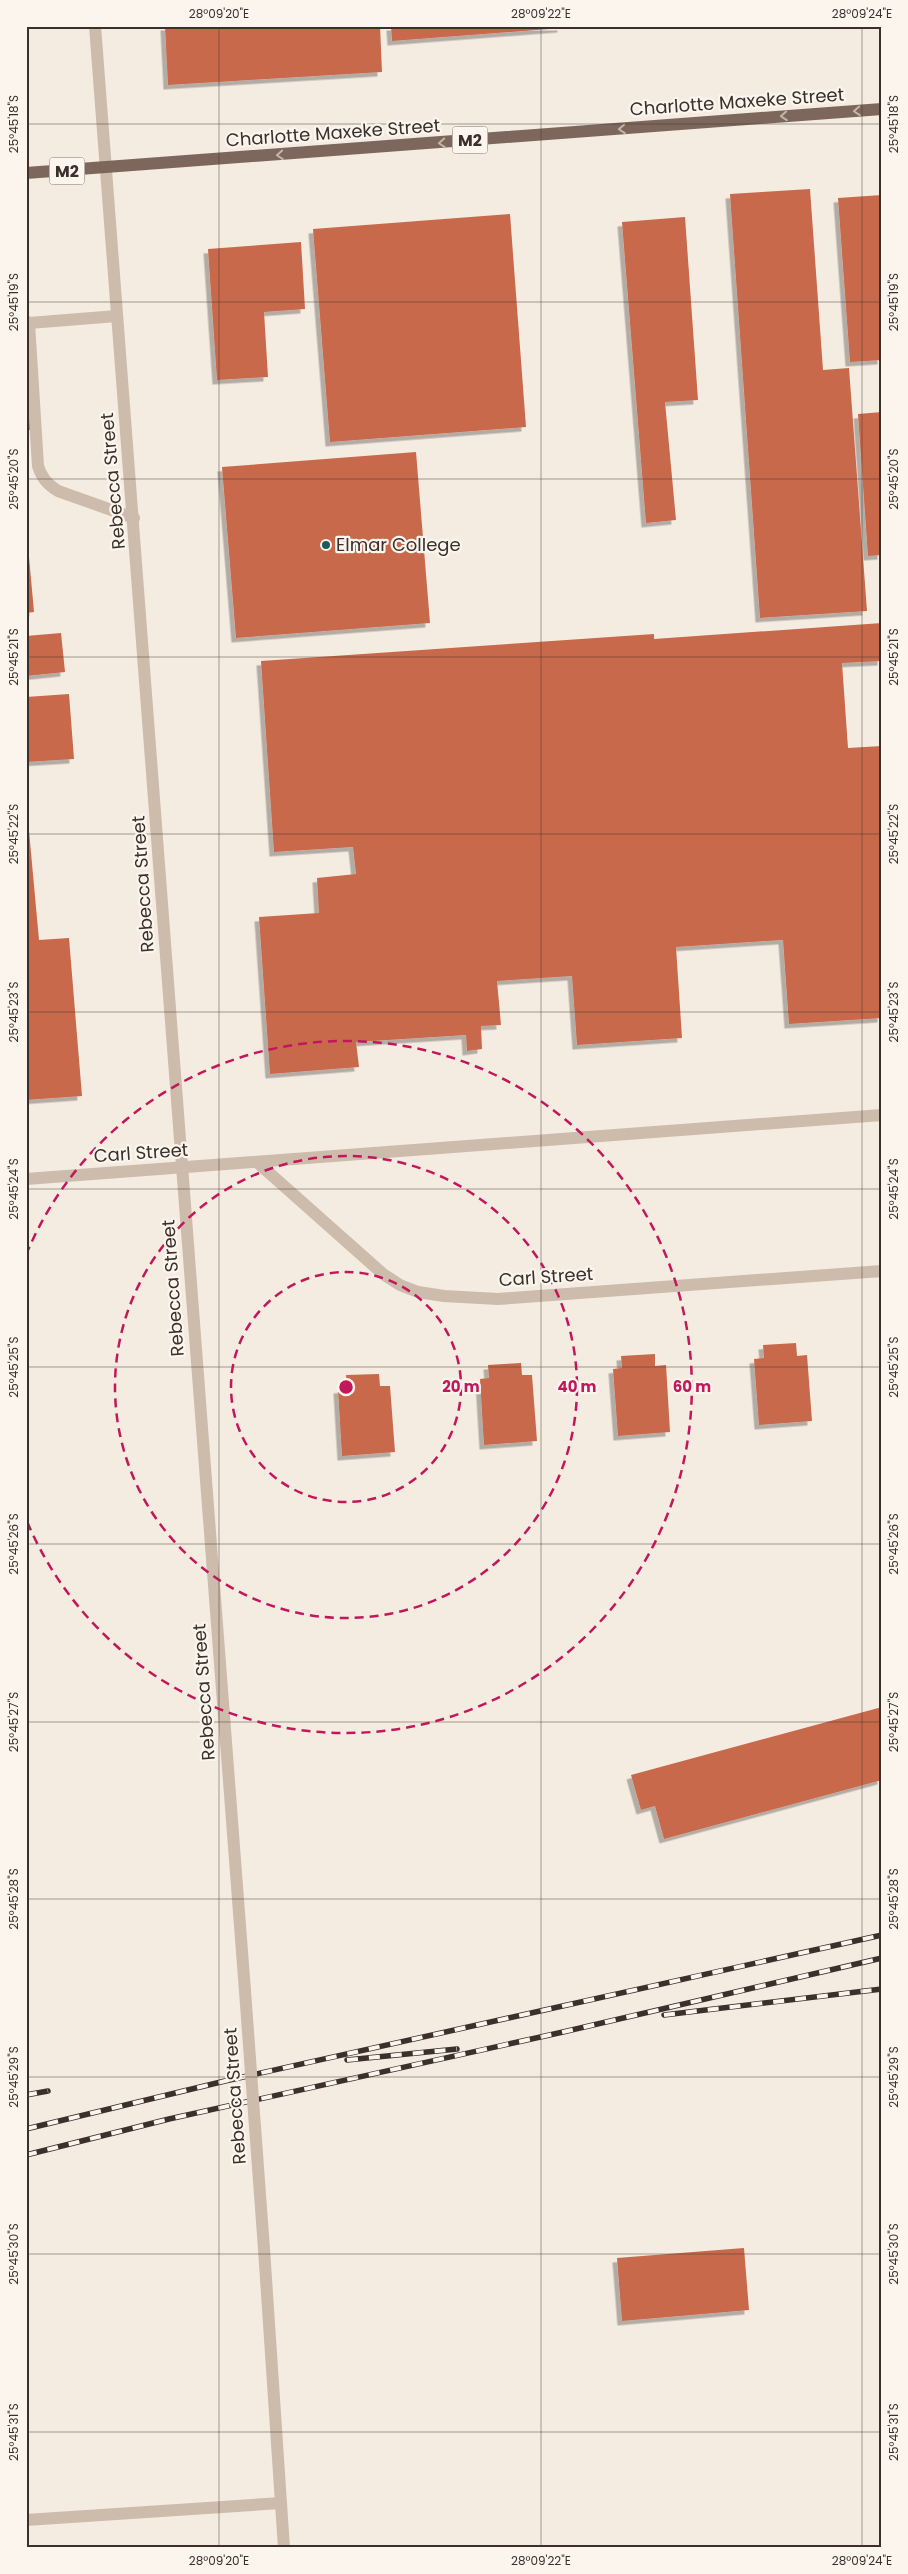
<svg xmlns="http://www.w3.org/2000/svg" width="908" height="2574" font-family="Poppins,sans-serif">
	<defs>
		<filter id="shadow"><feDropShadow dx="-4.5" dy="4.5" stdDeviation="0" flood-color="#0004"/></filter>
	</defs>
	<rect width="100%" height="100%" fill="#f4ebe1"/>
	<g fill="#c8694b" filter="url(#shadow)">
		<polygon points="165,26 380,26 382,72 168,85"/>
		<polygon points="391,26 562,26 562,28 392,41"/>
		<polygon points="810,189 823,370 849,368 867,611 760,618 730,194"/>
		<polygon points="882,195 882,360 850,362 838,198"/>
		<polygon points="510,214 526,427 330,442 313,229"/>
		<polygon points="685,217 698,400 665,402 676,520 646,523 622,222"/>
		<polygon points="301,242 305,309 264,312 268,377 217,380 208,249"/>
		<polygon points="26,375 32,430 26,430"/>
		<polygon points="882,412 882,555 868,556 858,414"/>
		<polygon points="416,452 430,623 236,638 222,467"/>
		<polygon points="29,557 34,612 26,613 26,558"/>
		<polygon points="882,623 882,661 842,663 848,748 882,746 882,1018 789,1024 783,940 676,947 682,1038 577,1045 572,976 497,981 501,1025 481,1026 482,1049 467,1051 466,1035 356,1042 359,1067 270,1074 259,917 319,913 317,878 356,874 353,847 274,852 261,661 654,634 654,639"/>
		<polygon points="61,633 65,672 26,676 26,636"/>
		<polygon points="69,694 74,759 26,762 26,697"/>
		<polygon points="26,798 39,940 69,938 82,1096 26,1100"/>
		<polygon points="796,1343 797,1356 807,1355 812,1421 759,1425 754,1359 764,1358 763,1345"/>
		<polygon points="655,1354 655,1366 666,1365 670,1432 618,1436 613,1369 622,1368 621,1356"/>
		<polygon points="521,1363 522,1375 532,1375 537,1441 484,1445 480,1379 489,1378 488,1365"/>
		<polygon points="379,1374 380,1386 390,1386 395,1452 342,1456 338,1389 347,1388 346,1375"/>
		<polygon points="882,1707 882,1780 664,1839 655,1806 641,1810 631,1775"/>
		<polygon points="744,2248 749,2310 622,2321 617,2258"/>
	</g>
	<g fill="none" stroke-linecap="round" stroke-linejoin="round">
		<g stroke="#cdbbac" stroke-width="12">
			<path d="M26,321L29,323L38,466C42,478 47,484 58,491L134,518"/>
			<polyline points="29,323 117,316"/>
			<polyline points="26,2520 281,2503"/>
		</g>
		<g stroke="#cdbbac" stroke-width="12">
			<path d="M95,26C146,681 194,1336 245,1991"/>
			<polyline points="258,1163 383,1274 400,1285 418,1292 444,1296 498,1299 882,1271"/>
			<polyline points="26,1179 882,1115"/>
			<polyline points="264,2249 284,2548"/>
		</g>
		<polyline stroke="#7d675c" stroke-width="12" points="26,173 882,109"/>
		<g stroke="#3b302b" stroke-width="5.5">
			<g id="rail">
				<polyline points="664,2015 882,1989"/>
				<polyline points="347,2060 457,2049"/>
				<polyline points="26,2095 48,2091"/>
				<polyline points="26,2129 225,2081 882,1935"/>
				<polyline points="26,2155 169,2119 563,2032 882,1958"/>
			</g>
		</g>
		<use href="#rail" stroke="#fbf5ee" stroke-width="4" stroke-dasharray="11" stroke-linecap="butt"/>
		<polyline stroke="#cdbbac" stroke-width="12" points="245,1991 264,2249"/>
	</g>
	<defs><path id="oneway-chevron" d="M-2-3.5L2.5 0L-2 3.5" fill="none" stroke-width="1.6" stroke-linecap="round" stroke-linejoin="round" transform="scale(1.25)"/></defs>
	<g stroke="#c2b5ac">
		<use href="#oneway-chevron" transform="translate(857 111) rotate(176)"/>
		<use href="#oneway-chevron" transform="translate(784 116) rotate(176)"/>
		<use href="#oneway-chevron" transform="translate(622 129) rotate(176)"/>
		<use href="#oneway-chevron" transform="translate(442 143) rotate(176)"/>
		<use href="#oneway-chevron" transform="translate(280 155) rotate(176)"/>
	</g>
	<path fill="none" stroke="#3b302b" stroke-width="1" stroke-opacity="0.45" d="M219,26V2548M541,26V2548M862,26V2548M26,124H882M26,302H882M26,479H882M26,657H882M26,834H882M26,1012H882M26,1189H882M26,1367H882M26,1544H882M26,1722H882M26,1899H882M26,2077H882M26,2254H882M26,2432H882"/>
	<g fill="none" stroke="#c2185b" stroke-width="2.5" stroke-dasharray="9 6">
		<circle cx="346" cy="1387" r="115"/>
		<circle cx="346" cy="1387" r="231"/>
		<path d="M26 1255A346 346 0 1 1 26 1519"/>
	</g>
	<circle fill="#1f5a5e" stroke="#fbf5ee" stroke-width="2" cx="326" cy="545" r="5"/>
	<g text-anchor="middle" stroke-width="4.5" stroke-linejoin="round" paint-order="stroke">
		<g fill="#fbf5ee" stroke="#756b66" stroke-width="1">
			<rect x="452.5" y="126.5" width="35" height="27" rx="4"/>
			<rect x="49.5" y="157.5" width="35" height="27" rx="4"/>
		</g>
		<g font-size="16" font-weight="bold" fill="#3b302b">
			<text x="470" y="146">M2</text>
			<text x="67" y="177">M2</text>
		</g>
		<g font-size="18" fill="#3b302b" stroke="#fbf5ee">
			<text transform="translate(737 102) rotate(-4)" y="6">Charlotte Maxeke Street</text>
			<text transform="translate(333 133) rotate(-4)" y="6">Charlotte Maxeke Street</text>
			<text transform="translate(113 481) rotate(-95)" y="6">Rebecca Street</text>
			<text transform="translate(143 884) rotate(-94)" y="6">Rebecca Street</text>
			<text transform="translate(141 1153) rotate(-4)" y="6">Carl Street</text>
			<text transform="translate(546 1277) rotate(-4)" y="6">Carl Street</text>
			<text transform="translate(173 1288) rotate(-94)" y="6">Rebecca Street</text>
			<text transform="translate(204 1692) rotate(-94)" y="6">Rebecca Street</text>
			<text transform="translate(235 2096) rotate(-94)" y="6">Rebecca Street</text>
		</g>
		<g font-size="18" fill="#3b302b" stroke="#fbf5ee" text-anchor="start">
			<text x="336" y="551">Elmar College</text>
		</g>
	</g>
	<circle cx="346" cy="1387" r="8" fill="#c2185b" stroke="#fbf5ee" stroke-width="2.5"/>
	<g font-size="15" text-anchor="middle" font-weight="bold" fill="#c2185b" stroke="#fbf5ee" stroke-width="4.5" stroke-linejoin="round" paint-order="stroke">
		<text x="461" y="1392">20 m</text>
		<text x="577" y="1392">40 m</text>
		<text x="692" y="1392">60 m</text>
	</g>
	<rect width="908" height="2574" fill="none" stroke="#fbf5ee" stroke-width="55"/>
	<rect x="28" y="28" width="852" height="2518" fill="none" stroke="#3b302b" stroke-width="2"/>
	<g font-size="12" text-anchor="middle" fill="#3b302b">
		<text x="219" y="18">28°09'20"E</text>
		<text x="541" y="18">28°09'22"E</text>
		<text x="862" y="18">28°09'24"E</text>
		<text transform="translate(14 124) rotate(-90)" y="4">25°45'18"S</text>
		<text transform="translate(894 124) rotate(-90)" y="4">25°45'18"S</text>
		<text transform="translate(14 302) rotate(-90)" y="4">25°45'19"S</text>
		<text transform="translate(894 302) rotate(-90)" y="4">25°45'19"S</text>
		<text transform="translate(14 479) rotate(-90)" y="4">25°45'20"S</text>
		<text transform="translate(894 479) rotate(-90)" y="4">25°45'20"S</text>
		<text transform="translate(14 657) rotate(-90)" y="4">25°45'21"S</text>
		<text transform="translate(894 657) rotate(-90)" y="4">25°45'21"S</text>
		<text transform="translate(14 834) rotate(-90)" y="4">25°45'22"S</text>
		<text transform="translate(894 834) rotate(-90)" y="4">25°45'22"S</text>
		<text transform="translate(14 1012) rotate(-90)" y="4">25°45'23"S</text>
		<text transform="translate(894 1012) rotate(-90)" y="4">25°45'23"S</text>
		<text transform="translate(14 1189) rotate(-90)" y="4">25°45'24"S</text>
		<text transform="translate(894 1189) rotate(-90)" y="4">25°45'24"S</text>
		<text transform="translate(14 1367) rotate(-90)" y="4">25°45'25"S</text>
		<text transform="translate(894 1367) rotate(-90)" y="4">25°45'25"S</text>
		<text transform="translate(14 1544) rotate(-90)" y="4">25°45'26"S</text>
		<text transform="translate(894 1544) rotate(-90)" y="4">25°45'26"S</text>
		<text transform="translate(14 1722) rotate(-90)" y="4">25°45'27"S</text>
		<text transform="translate(894 1722) rotate(-90)" y="4">25°45'27"S</text>
		<text transform="translate(14 1899) rotate(-90)" y="4">25°45'28"S</text>
		<text transform="translate(894 1899) rotate(-90)" y="4">25°45'28"S</text>
		<text transform="translate(14 2077) rotate(-90)" y="4">25°45'29"S</text>
		<text transform="translate(894 2077) rotate(-90)" y="4">25°45'29"S</text>
		<text transform="translate(14 2254) rotate(-90)" y="4">25°45'30"S</text>
		<text transform="translate(894 2254) rotate(-90)" y="4">25°45'30"S</text>
		<text transform="translate(14 2432) rotate(-90)" y="4">25°45'31"S</text>
		<text transform="translate(894 2432) rotate(-90)" y="4">25°45'31"S</text>
		<text x="219" y="2565">28°09'20"E</text>
		<text x="541" y="2565">28°09'22"E</text>
		<text x="862" y="2565">28°09'24"E</text>
	</g>
</svg>
